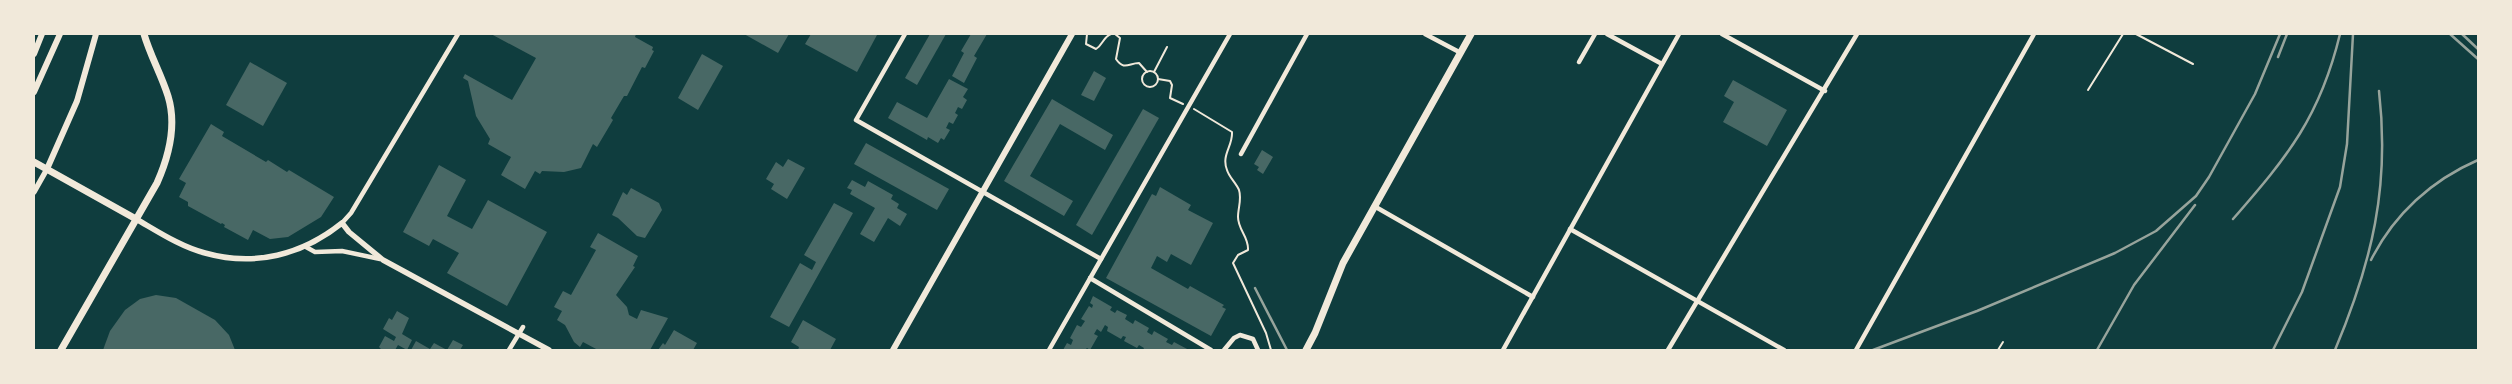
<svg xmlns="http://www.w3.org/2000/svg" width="2512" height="384" font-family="Helvetica,sans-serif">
	<rect width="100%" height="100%" fill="#0f3d3e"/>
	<g fill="#486865">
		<polygon points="491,34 636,34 635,37 653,47 652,50 654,51 645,68 642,67 627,96 624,96 611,118 613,120 597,147 593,144 581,168 564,172 542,171 540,174 535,171 525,189 501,175 511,157 488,144 490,139 476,116 468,81 463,78 465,74 512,100 536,58"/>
		<polygon points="744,34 789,34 778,53"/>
		<polygon points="811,34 875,34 877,35 857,72 805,44"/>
		<polygon points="930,34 946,34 917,85 905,78"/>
		<polygon points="971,34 987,34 974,56 977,58 964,83 952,76 964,53 961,51"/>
		<polygon points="702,54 723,66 698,110 678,98"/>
		<polygon points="250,62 287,83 263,126 226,105"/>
		<polygon points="1094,71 1106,78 1094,101 1081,95"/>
		<polygon points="949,79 968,89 963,97 967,100 962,109 958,107 955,113 958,115 953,124 949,122 946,128 950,130 944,140 941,138 938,143 928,137 927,140 888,118 897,102 927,118"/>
		<polygon points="1733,80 1787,110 1767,146 1723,122 1734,102 1724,96"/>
		<polygon points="1052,99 1113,135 1105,150 1060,124 1030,176 1073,201 1064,216 1004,181"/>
		<polygon points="1143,109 1159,118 1092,235 1076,225"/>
		<polygon points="211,124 224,132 222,136 266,162 268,160 287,172 289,170 334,197 321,217 288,237 270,239 253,230 248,240 224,227 225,225 222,223 221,224 188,206 188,202 179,197 186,183 179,179"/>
		<polygon points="866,143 949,189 937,210 854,164"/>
		<polygon points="1262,150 1273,157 1263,174 1257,170 1259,167 1254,164"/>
		<polygon points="788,159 805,168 787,199 771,189 774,184 766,179 776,162 783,167"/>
		<polygon points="439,165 466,180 447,216 472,229 488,200 547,232 507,306 447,273 459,253 433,239 429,246 403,232"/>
		<polygon points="852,180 865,187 868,181 893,195 891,199 899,204 897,208 907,214 900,226 888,218 874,242 860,234 875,208 850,194 852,190 847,188"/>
		<polygon points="1160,187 1191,205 1188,210 1213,223 1191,265 1171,254 1167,262 1157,256 1151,268 1188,289 1190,286 1224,305 1222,307 1226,309 1211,336 1106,278 1152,194 1156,196"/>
		<polygon points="631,188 659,203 662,210 645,238 637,236 618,218 612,215 623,192 627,195"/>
		<polygon points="834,203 853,213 789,327 770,317 800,263 812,270 816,262 804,255"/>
		<polygon points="598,233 638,256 633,266 635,267 616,295 627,307 629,315 637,319 641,310 668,318 650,350 598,350 583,342 580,347 574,342 565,325 557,320 562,311 554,307 563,291 571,295 596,250 590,247"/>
		<polygon points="156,295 176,298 215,320 229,335 235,350 103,350 110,331 125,310 140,299"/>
		<polygon points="1093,296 1112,307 1110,310 1115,313 1117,310 1127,315 1125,319 1133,324 1135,320 1149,328 1147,332 1152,335 1154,331 1168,339 1166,342 1172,345 1174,342 1189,350 1143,350 1144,348 1139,345 1137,348 1124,341 1126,337 1123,336 1121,339 1107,331 1108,327 1105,325 1101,332 1097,329 1094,334 1098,336 1090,350 1087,348 1085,350 1063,350 1067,343 1071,345 1073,340 1070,338 1077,325 1081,327 1085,321 1081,319 1089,306 1092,308 1093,305 1090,303"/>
		<polygon points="397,311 409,318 402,334 412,340 407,350 398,345 395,350 382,350 379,347 385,336 394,341 396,337 383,329 389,318 392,320"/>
		<polygon points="803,320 836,339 830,350 798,350 799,347 791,342"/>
		<polygon points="674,330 697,343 693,350 658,350 663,343 665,345"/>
		<polygon points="453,340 463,345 460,350 447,350"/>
		<polygon points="416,341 430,349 434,343 447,350 411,350"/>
	</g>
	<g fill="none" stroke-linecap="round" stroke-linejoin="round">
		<g stroke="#f1e9da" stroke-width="2">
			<path d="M1087,34L1086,44L1096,49C1103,45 1103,37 1111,34"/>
			<path d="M1115,34L1120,38L1116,59C1124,71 1129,63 1139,63L1147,72"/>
			<circle cx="1150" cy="79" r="8"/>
			<polyline points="1154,72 1167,47"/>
			<polyline points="1158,79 1170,81 1172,85 1170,98 1183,104"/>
			<path d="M1194,109L1232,132C1233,146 1221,155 1227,170C1229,177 1236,183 1239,190C1242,199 1238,208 1238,217C1238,230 1249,237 1248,250L1238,255L1233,263L1266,333L1271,350"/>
		</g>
		<g stroke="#f1e9da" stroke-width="2">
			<polyline points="2136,34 2193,64"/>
			<polyline points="2088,90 2123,34"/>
			<polyline points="1998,350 2003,342"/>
		</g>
		<g stroke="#f1e9da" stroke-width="4.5">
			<polyline points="905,34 856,120 1101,259"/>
			<polyline points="1425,34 1461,53"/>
			<polyline points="1607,34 1662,64"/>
			<polyline points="1722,34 1825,91"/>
			<polyline points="1579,62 1595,34"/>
			<polyline points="1241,154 1307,34"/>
			<polyline points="1374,206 1533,297"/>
			<polyline points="342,223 351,213 458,34"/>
			<polyline points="1570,229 1784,350"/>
			<polyline points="306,247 315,252 342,251 380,259"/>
			<polyline points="1090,278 1211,350"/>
			<polyline points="509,350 523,327"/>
			<polyline points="1049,350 1230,34"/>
			<polyline points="1224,350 1234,338 1240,335 1253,339 1258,350"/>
			<polyline points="1503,350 1679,34"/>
			<polyline points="1668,350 1857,34"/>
			<polyline points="1856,350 2034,34"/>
		</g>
		<g stroke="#f1e9da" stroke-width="5.5">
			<polyline points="34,192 47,169"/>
			<path d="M136,219C157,231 181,247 205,253C255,267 302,255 342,223L349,232L383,260L549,350"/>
		</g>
		<g stroke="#f1e9da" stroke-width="6">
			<polyline points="34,54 42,34"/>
			<polyline points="34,92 60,34"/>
			<polyline points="47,169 77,101 96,34"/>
			<polyline points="893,350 1072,34"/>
		</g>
		<g stroke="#f1e9da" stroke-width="7">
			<polyline points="34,162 136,219"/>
			<path d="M61,350L157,183C169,156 177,125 168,96C161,74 150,55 144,34"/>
			<polyline points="1306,350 1315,333 1343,263 1471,34"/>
		</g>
		<g stroke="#97a49c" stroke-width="2.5">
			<polyline points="2450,34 2478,59"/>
			<polyline points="2462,34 2478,49"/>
			<polyline points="2278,57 2287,34"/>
			<path d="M2233,219C2288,156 2320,117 2340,34"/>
			<path d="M2371,260C2394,214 2432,180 2478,160"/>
			<polyline points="1255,288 1287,350"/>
			<polyline points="1873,350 1977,311 2115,253 2156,231 2196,196 2209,177 2255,94 2280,34"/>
			<polyline points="2097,350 2134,285 2195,205"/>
			<polyline points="2273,350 2302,292 2340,187 2347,144 2353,34"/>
			<path d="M2335,350C2372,262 2390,187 2379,91"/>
		</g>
	</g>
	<rect width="2512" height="384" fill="none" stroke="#f1e9da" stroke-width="70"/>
</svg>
